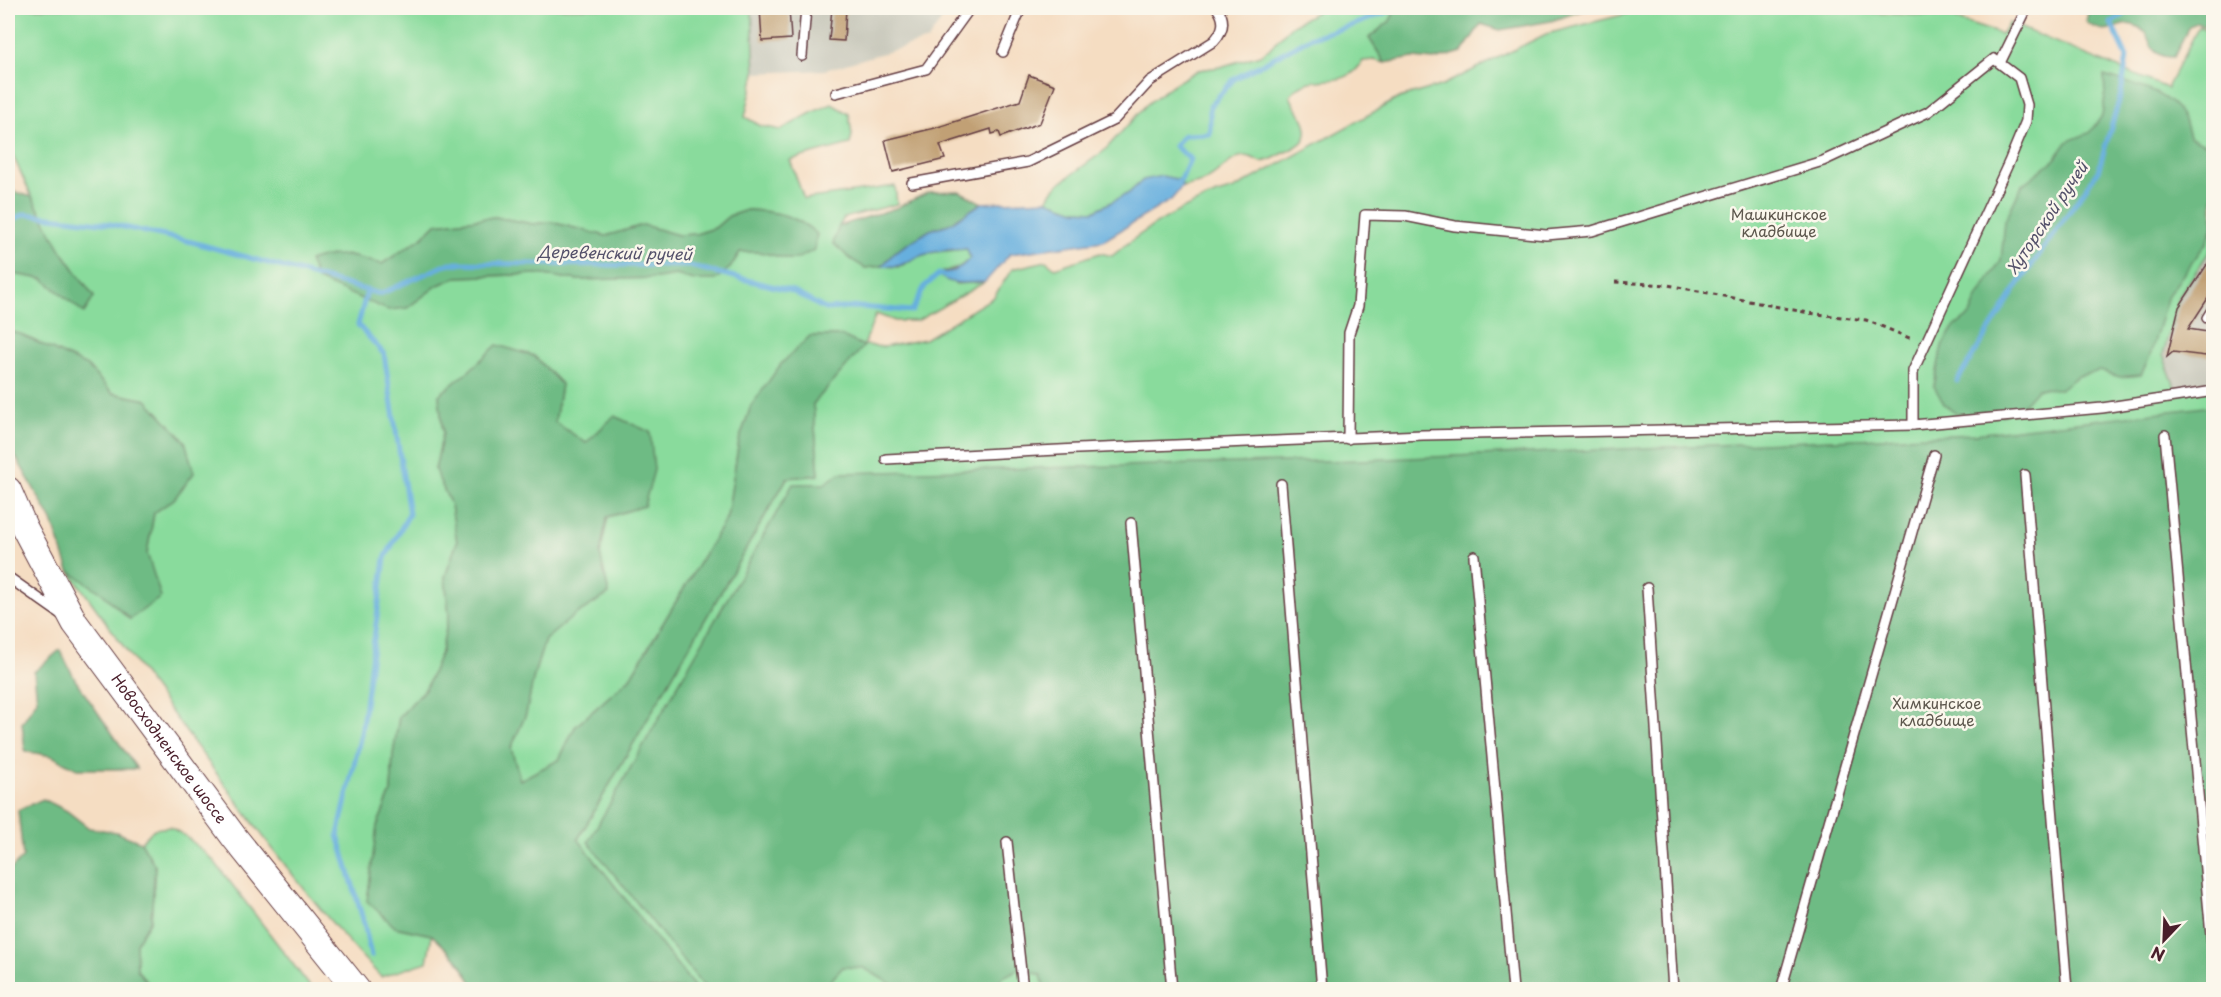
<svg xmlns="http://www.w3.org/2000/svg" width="2221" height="997" font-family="'Playpen Sans',sans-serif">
	<rect width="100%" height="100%" fill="#fbf7ec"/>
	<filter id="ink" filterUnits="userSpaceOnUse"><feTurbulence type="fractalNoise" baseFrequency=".0167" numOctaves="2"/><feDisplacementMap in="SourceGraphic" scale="12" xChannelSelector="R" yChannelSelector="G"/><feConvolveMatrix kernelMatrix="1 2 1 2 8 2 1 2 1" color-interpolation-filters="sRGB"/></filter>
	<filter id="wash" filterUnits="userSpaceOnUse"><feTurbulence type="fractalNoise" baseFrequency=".008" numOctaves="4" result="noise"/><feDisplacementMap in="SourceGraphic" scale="24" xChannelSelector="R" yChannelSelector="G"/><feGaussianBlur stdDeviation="1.35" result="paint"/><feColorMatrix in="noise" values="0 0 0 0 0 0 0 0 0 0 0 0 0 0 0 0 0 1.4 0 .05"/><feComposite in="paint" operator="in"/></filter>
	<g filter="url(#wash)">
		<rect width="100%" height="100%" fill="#f5ddc2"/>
		<g fill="#c5c5b8">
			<polygon points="752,8 950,8 928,40 825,70 755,73"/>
			<polygon points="2213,246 2213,387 2177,392 2163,355 2179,297"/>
		</g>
		<g fill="#89db9c" stroke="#6a7d64" stroke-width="1.5" fill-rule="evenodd">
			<path d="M8,8H752L755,73L745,117L761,126L781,130L813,112L832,104L849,114L852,135L850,144L790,160L804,199L895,186L897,204L844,218L839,226L865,268L882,266L899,267L919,256L935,252L967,249L970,258C962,266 955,271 943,271L956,284L985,282L917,321H895L876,314L864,345L884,347L925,339L994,297L1012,269L1046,261L1055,268L1100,253L1112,256C1145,228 1191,200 1234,189L1399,98L1443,85L1546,34L1650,8H1786L1948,17L2001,34L2009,23L2167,88L2199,26L2213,33V246L2179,297L2163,355L2177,392L2213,387V989H696L578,839L787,478L819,475L813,404L863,346L842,336H810L751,406L739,441L727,517L630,678L575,727L559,760L520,780L511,748L526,714L534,675L545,639L576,614L609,594L600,554L608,517L644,506L586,443L555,422L561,384L534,356L497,345L469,371L439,395L443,433L435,470L451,505L457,542L445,577L449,615L441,652L426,688L399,717L393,755L391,792L377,826L395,927L432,935L427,962L381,977C326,920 278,857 231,793C176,719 122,645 69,571L102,593L129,619L147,553L154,513L174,499L147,400L112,393L87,366L20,334L8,331V273L43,279L83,312L94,297L61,250L32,197L8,145ZM747,210C774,211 796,215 816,234L789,259L760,252H740L730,268L694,280L676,275L656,278L578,280L537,274L457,277L438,285L407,308L345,255L382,264L423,237L436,224L495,217L533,224L551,222L606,236L643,225L678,235L696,234L715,228L729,216Z"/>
			<path d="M1323,8H1396L1390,21L1369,38L1385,63L1374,60L1363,61C1342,95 1312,67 1290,95C1293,106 1302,114 1305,124C1311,143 1295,147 1282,154C1274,158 1270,161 1260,162C1236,145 1226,170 1206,180C1199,184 1189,185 1182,187L1180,180H1143L1129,193L1094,211L1075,210L1047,200L1053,190L1060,183L1104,151L1146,105L1172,85L1198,70L1220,67L1260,55L1269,49L1291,26Z"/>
			<polygon points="170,827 187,837 214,861 312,989 153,989 137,970 136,943 151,920 155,866 141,842 154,829"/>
		</g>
		<g fill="#6ebb84" stroke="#5c6d58" stroke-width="1.5">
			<polygon points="1396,8 1590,8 1551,21 1500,30 1481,24 1462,52 1434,60 1413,58 1385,63 1369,38 1390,21"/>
			<path d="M2089,8H2213V30L2197,22L2188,28L2174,57C2143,58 2156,34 2136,26C2118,18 2111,41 2086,22Z"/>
			<path d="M2104,76C2130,84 2170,91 2183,118C2186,124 2187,131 2189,137L2209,146L2213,144V227L2207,242L2168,295L2150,356L2141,375L2120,377L2100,371L2078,376L2060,389L2038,388L2022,406L2003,415L1961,416L1944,404L1934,386L1942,346L1953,328L1970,315L1978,296L2001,261L2005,221L2022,185L2055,159L2068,141L2089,133L2102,116L2105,96Z"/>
			<polygon points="8,190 32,197 61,250 94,297 84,313 43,279 8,273"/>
			<polygon points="959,191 982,203 949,224 930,230 896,251 882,266 865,268 849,258 833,243 839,226 896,208 929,192"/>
			<path d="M747,210C774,211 796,215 817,234L814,250L797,259H789L760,252H740L730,268L715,280H694L676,275L656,278L578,280L537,274L457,277L438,285L407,308L388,310L317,280L309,261C339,250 353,257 382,264L423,237L436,224L495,217L533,224L551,222L606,236L643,225L678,235L696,234L715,228L729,216Z"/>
			<polygon points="8,331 20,334 87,366 112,393 147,400 185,441 194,473 174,499 154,513 147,553 161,597 130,619 102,593 69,571 52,521 8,443"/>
			<polygon points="810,336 842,336 864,346 813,404 819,475 787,478 578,839 696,989 476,989 458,960 432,935 395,927 367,901 377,826 391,792 393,755 399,717 426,688 441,652 449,615 445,577 457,542 451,505 435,470 443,433 439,395 469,371 497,345 534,356 561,384 555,422 586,443 614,416 650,432 654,470 644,506 607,517 600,554 609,594 576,614 545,640 534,675 526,714 511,748 520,780 559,760 575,727 630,678 727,517 739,441 751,406 781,364"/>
			<polygon points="2213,406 2213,989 1045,990 1041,975 1021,968 1003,977 990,989 901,990 864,968 843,967 823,989 706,989 588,842 793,484 824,484 840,473 1363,460 1975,434"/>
			<polygon points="60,650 76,681 137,769 77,769 52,756 25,751 22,723 37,700 34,672"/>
			<polygon points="43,799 67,811 89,828 116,832 141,842 155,866 151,920 136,943 137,970 153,989 8,989 8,872 23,857 18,810"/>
		</g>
		<path fill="#66afde" stroke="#586784" stroke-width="1.5" d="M1162,176L1181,180L1182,187L1171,200L1103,241L1010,254L985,282C968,282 952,287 938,275C944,271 946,273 953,271C960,269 965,263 970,258L967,249C952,249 938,250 923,255C902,262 906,268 882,266L896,251L930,230L949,224L982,203L1047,200L1075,210L1094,211L1129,193L1143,180Z"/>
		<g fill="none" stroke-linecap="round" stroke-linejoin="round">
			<g stroke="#66afde" stroke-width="5">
				<polyline points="1177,183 1181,180 1190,159 1175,146 1184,135 1210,134 1210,106 1234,79 1312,37 1353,25 1398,8"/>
				<polyline points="8,222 25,214 110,224 192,242 380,294 450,263 690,266 792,291 825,309 859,307 912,311 925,286 939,274 946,277"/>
				<polyline points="367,291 358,325 384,354 409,514 385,558 361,734 338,835 364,923 371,956"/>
				<polyline points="1957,381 2020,282 2098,171 2121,94 2127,57 2111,23 2134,8"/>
			</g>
		</g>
		<g id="blocks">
			<g fill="#c1a075">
				<polygon points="760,8 789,8 791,39 762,41"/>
				<polygon points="832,8 846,8 844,41 829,40"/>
				<polygon points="1029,75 1055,85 1040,123 1001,137 999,132 992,134 991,129 940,145 945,159 893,172 885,140 935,128 1020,101"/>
				<polygon points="2214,254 2214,289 2188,329 2214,333 2214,357 2173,352 2167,357 2179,307"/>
			</g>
		</g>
	</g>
	<g filter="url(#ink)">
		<use href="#blocks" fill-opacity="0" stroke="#643c42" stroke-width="1.5"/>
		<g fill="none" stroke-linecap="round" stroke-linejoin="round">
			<g stroke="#643c42" stroke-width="12">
				<g id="service">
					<polyline points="1003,52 1021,8"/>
					<polyline points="802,56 806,8"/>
					<polyline points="2000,63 2027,8"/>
					<polyline points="836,93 926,69 970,8"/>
					<path d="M912,183L1028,162L1114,120L1150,81L1214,41C1224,30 1226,20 1217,8"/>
					<polyline points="2214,307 2207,318 2214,320"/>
					<polyline points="2165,435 2214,967"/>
					<polyline points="1348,439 1349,333 1358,306 1365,215 1405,216 1455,226 1546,235 1592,231 1823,161 1928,112 1994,59 2019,78 2027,105 2026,121 2009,162 1913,371 1913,425"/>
					<polyline points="886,459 1078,449 1423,435 1913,425 2102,408 2214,391"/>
					<polyline points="2025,475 2067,990"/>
					<polyline points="1281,484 1322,990"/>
					<polyline points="1131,523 1172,990"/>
					<polyline points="1474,556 1513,990"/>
					<polyline points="8,577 62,615"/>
					<polyline points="1647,588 1673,990"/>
					<polyline points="1007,842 1023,990"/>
					<polyline points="1781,990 1934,455"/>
				</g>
			</g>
			<g stroke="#643c42" stroke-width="28">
				<g id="secondary">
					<path id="s1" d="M8,490L24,527L75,623L234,837L357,990"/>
				</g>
			</g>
			<polyline stroke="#643c42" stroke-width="3" stroke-dasharray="4.5 4.5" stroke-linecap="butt" points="1615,282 1668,285 1809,313 1866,320 1912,339"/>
			<use href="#service" stroke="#fff" stroke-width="9"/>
			<use href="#secondary" stroke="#fff" stroke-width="26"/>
		</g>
	</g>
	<g text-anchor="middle" stroke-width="5" stroke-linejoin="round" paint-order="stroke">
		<g font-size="15" fill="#5d574d" stroke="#fbf7ec">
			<text x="1779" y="220">Машкинское<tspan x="1779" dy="17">кладбище</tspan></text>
			<text x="1937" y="709">Химкинское<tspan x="1937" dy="17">кладбище</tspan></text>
		</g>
		<g font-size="15" fill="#4a1f2b" stroke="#fbf7ec">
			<text dy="5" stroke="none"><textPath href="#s1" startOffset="306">Новосходненское шоссе</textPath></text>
		</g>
		<g font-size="16" font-style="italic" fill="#54516a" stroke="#fbf7ec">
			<text transform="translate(2047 218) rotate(-56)" y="6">Хуторской ручей</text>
			<text transform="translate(615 253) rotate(1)" y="6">Деревенский ручей</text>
		</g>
	</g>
	<rect width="2221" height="997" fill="none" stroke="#fbf7ec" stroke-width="30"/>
	<g transform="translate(2164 940) rotate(203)" stroke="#fbf7ec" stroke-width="4.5" paint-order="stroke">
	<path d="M0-4.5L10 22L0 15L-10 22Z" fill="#4a1f2b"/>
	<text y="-9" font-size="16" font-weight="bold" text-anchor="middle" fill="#4a1f2b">N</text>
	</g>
</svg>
